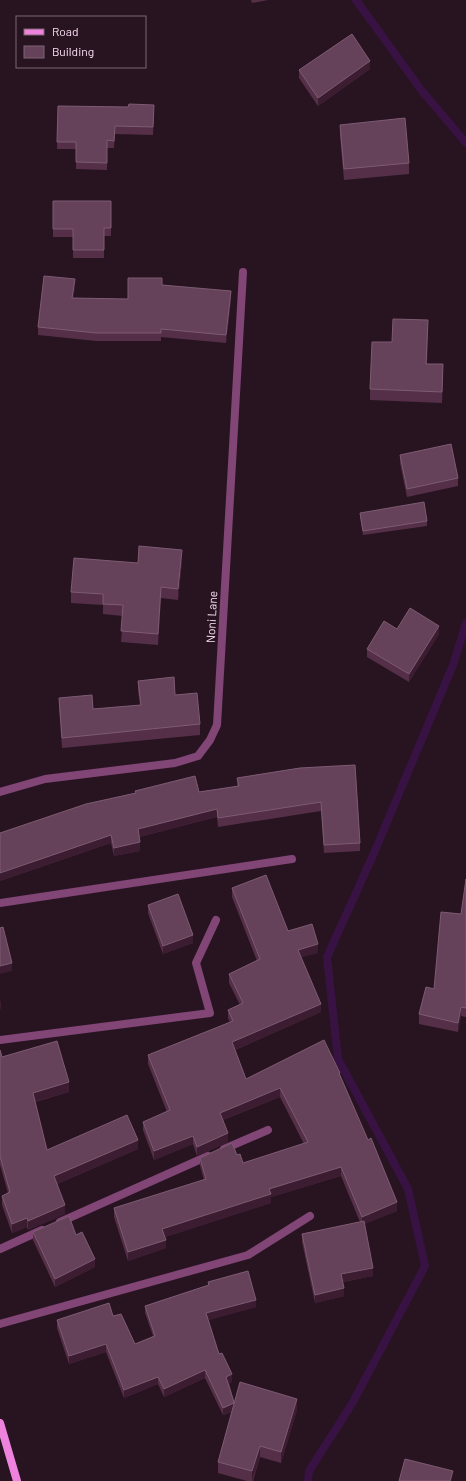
<svg xmlns="http://www.w3.org/2000/svg" width="466" height="1481" font-family="Barlow,sans-serif">
	<rect width="100%" height="100%" fill="#281421"/>
	<g fill="none" stroke-linecap="round" stroke-linejoin="round">
		<g stroke="#381243" stroke-width="8">
			<polyline points="356,0 422,91 466,143"/>
			<polyline points="308,1481 309,1471 353,1402 425,1266 408,1189 338,1059 327,957 374,853 453,665 466,623"/>
		</g>
		<g stroke="#814576" stroke-width="8">
			<polyline points="0,903 292,859"/>
			<polyline points="0,1040 210,1013 196,963 216,920"/>
			<polyline points="224,1149 268,1130"/>
			<polyline points="60,1222 208,1156"/>
			<polyline points="0,1249 42,1230"/>
			<polyline points="0,1324 248,1255 310,1216"/>
		</g>
		<polyline stroke="#814576" stroke-width="8" points="0,792 45,779 175,763 198,756 210,740 217,725 243,272"/>
		<polyline stroke="#ef82dc" stroke-width="8" points="0,1423 17,1481"/>
	</g>
	<g fill="#542f47">
		<polygon points="251,0 268,0 252,3"/>
		<polygon points="370,69 318,106 299,78 299,70"/>
		<polygon points="154,105 153,135 115,134 114,148 107,148 107,170 76,169 76,149 57,149 58,106 128,107"/>
		<polygon points="340,125 409,163 409,174 344,180 340,136"/>
		<polygon points="53,201 111,201 111,236 104,236 104,258 73,258 73,237 53,237"/>
		<polygon points="162,285 231,299 226,343 161,337 161,341 96,341 38,335 38,327 75,287 73,298 128,299"/>
		<polygon points="428,331 427,364 443,375 442,403 370,400 370,389 392,342"/>
		<polygon points="400,455 458,478 458,486 407,497 400,463"/>
		<polygon points="360,513 427,521 427,526 363,535 360,517"/>
		<polygon points="182,561 178,600 161,598 158,645 121,642 123,616 103,614 103,605 71,603 71,592 138,563"/>
		<polygon points="397,629 439,634 409,682 367,657 367,649"/>
		<polygon points="138,681 175,695 200,724 200,735 62,748 59,708 59,698 93,709 140,705 138,691"/>
		<polygon points="300,768 360,843 360,851 324,853 321,811 218,827 217,817 139,837 140,851 114,856 111,843 0,881 135,793 135,791 199,792 237,786 237,778"/>
		<polygon points="466,879 466,1017 461,1016 458,1032 419,1024 419,1014 434,989 461,914"/>
		<polygon points="232,888 318,953 301,957 321,1012 235,1050 246,1079 340,1076 397,1211 364,1224 373,1276 343,1282 344,1296 315,1303 302,1242 302,1234 360,1222 341,1176 271,1197 271,1203 165,1237 166,1248 128,1261 114,1217 114,1208 204,1180 200,1166 200,1158 237,1155 243,1163 304,1144 280,1097 223,1120 228,1142 197,1156 193,1144 154,1160 143,1130 143,1122 167,1112 148,1064 148,1055 230,1023 228,1018 228,1010 240,1005 229,983 229,974 257,961 232,897"/>
		<polygon points="148,905 193,943 163,954 148,913"/>
		<polygon points="0,1050 2,1057 69,1092 35,1102 47,1150 138,1149 57,1184 65,1214 28,1230 27,1227 12,1233 2,1205 2,1196 8,1193 0,1165"/>
		<polygon points="33,1232 76,1235 95,1267 55,1287 33,1240"/>
		<polygon points="208,1282 256,1307 208,1320 219,1354 232,1382 229,1383 234,1402 297,1410 281,1463 260,1457 253,1481 247,1481 218,1473 218,1462 232,1412 223,1415 205,1378 164,1397 158,1384 124,1398 106,1352 69,1364 57,1328 57,1320 113,1316 135,1344 153,1336 145,1313 145,1306 208,1285"/>
	</g>
	<g fill="#3b1c30">
		<polygon points="370,61 370,69 318,106 318,98"/>
		<polygon points="75,279 75,287 72,306 72,298"/>
		<polygon points="231,291 231,299 226,343 226,335"/>
		<polygon points="443,364 443,375 442,403 442,392"/>
		<polygon points="182,550 182,561 178,600 178,589"/>
		<polygon points="161,587 161,598 158,645 158,634"/>
		<polygon points="439,626 439,634 409,682 409,674"/>
		<polygon points="217,809 217,817 138,837 138,829"/>
		<polygon points="111,835 111,843 0,881 0,873"/>
		<polygon points="140,842 140,851 114,856 114,848"/>
		<polygon points="193,935 193,943 163,954 163,946"/>
		<polygon points="318,944 318,953 298,958 298,950"/>
		<polygon points="12,963 12,971 0,974 0,966"/>
		<rect x="0" y="1001" width="1" height="8"/>
		<polygon points="321,1004 321,1012 232,1051 232,1042"/>
		<polygon points="461,1007 461,1016 458,1032 458,1023"/>
		<polygon points="69,1082 69,1092 33,1102 33,1093"/>
		<polygon points="280,1088 280,1097 220,1121 220,1113"/>
		<polygon points="228,1133 228,1142 197,1156 197,1147"/>
		<polygon points="193,1136 193,1144 154,1160 154,1151"/>
		<polygon points="138,1140 138,1149 54,1185 54,1176"/>
		<polygon points="341,1167 341,1176 271,1197 271,1203 162,1238 162,1229 269,1189"/>
		<polygon points="397,1202 397,1211 362,1225 362,1217"/>
		<polygon points="65,1205 65,1214 28,1230 28,1221"/>
		<polygon points="27,1218 27,1227 12,1233 12,1224"/>
		<polygon points="166,1240 166,1248 128,1261 128,1252"/>
		<polygon points="95,1259 95,1267 55,1287 55,1279"/>
		<polygon points="373,1268 373,1276 341,1282 341,1274"/>
		<polygon points="344,1288 344,1296 315,1303 315,1295"/>
		<polygon points="256,1300 256,1307 206,1321 206,1313"/>
		<polygon points="106,1344 106,1352 69,1364 69,1356"/>
		<polygon points="205,1370 205,1378 164,1397 164,1389"/>
		<polygon points="232,1374 232,1382 226,1384 226,1377"/>
		<polygon points="158,1377 158,1384 124,1398 124,1390"/>
		<polygon points="297,1399 297,1410 281,1463 281,1452"/>
		<polygon points="235,1403 235,1411 223,1415 223,1408"/>
		<polygon points="260,1446 260,1457 252,1481 252,1471"/>
		<polygon points="453,1471 452,1481 450,1481"/>
	</g>
	<g fill="#66425a" stroke="#7d5b72">
		<polygon points="352,34 370,61 318,98 299,70"/>
		<polygon points="129,104 154,105 153,127 115,126 114,141 107,140 107,163 76,162 76,142 57,142 58,106 128,107"/>
		<polygon points="405,118 409,163 344,169 340,125"/>
		<polygon points="53,201 111,201 111,228 104,228 104,250 73,250 73,229 53,229"/>
		<polygon points="44,276 75,279 72,298 128,299 128,278 162,278 162,285 231,291 226,335 161,329 161,333 96,333 38,327"/>
		<polygon points="393,319 428,320 426,364 443,364 442,392 370,389 372,342 392,342"/>
		<polygon points="451,444 458,478 407,489 400,455"/>
		<polygon points="424,502 427,521 363,531 360,513"/>
		<polygon points="139,546 182,550 178,589 161,587 158,634 121,631 123,605 103,604 103,594 71,592 74,558 138,563"/>
		<polygon points="410,608 439,626 409,674 367,649 384,621 397,629"/>
		<polygon points="174,677 175,695 197,693 200,724 62,738 59,698 92,695 93,709 141,705 138,681"/>
		<polygon points="355,765 360,843 324,845 321,802 218,818 217,809 138,829 140,842 114,848 111,835 0,873 0,833 86,804 136,793 135,791 195,776 199,792 239,786 237,778 300,768"/>
		<polygon points="266,875 288,931 312,924 318,944 298,950 321,1004 232,1042 246,1079 324,1040 340,1073 339,1073 368,1140 371,1138 397,1202 362,1217 341,1167 269,1189 271,1194 162,1229 166,1240 128,1252 114,1208 206,1179 200,1158 232,1143 237,1155 240,1154 243,1163 308,1142 280,1088 220,1113 228,1133 197,1147 193,1136 154,1151 143,1122 170,1110 148,1055 233,1021 228,1010 243,1003 229,974 260,959 232,888"/>
		<polygon points="466,879 466,1008 461,1007 458,1023 419,1014 426,987 434,989 441,912 461,914"/>
		<polygon points="178,894 193,935 163,946 148,905"/>
		<polygon points="3,927 12,963 0,966 0,928"/>
		<polygon points="57,1041 69,1082 33,1093 47,1150 127,1115 138,1140 54,1176 65,1205 28,1221 27,1218 12,1224 2,1196 10,1192 0,1156 0,1050 2,1057"/>
		<polygon points="69,1216 76,1235 82,1232 95,1259 55,1279 33,1232"/>
		<polygon points="364,1221 373,1268 341,1274 344,1288 315,1295 302,1234"/>
		<polygon points="248,1271 256,1300 206,1313 219,1354 222,1353 232,1374 226,1377 234,1402 234,1403 223,1408 205,1370 164,1389 158,1377 124,1390 106,1344 69,1356 57,1320 109,1303 113,1316 121,1314 135,1344 155,1336 145,1306 209,1285 208,1282"/>
		<polygon points="240,1382 297,1399 281,1452 260,1446 252,1471 218,1462"/>
		<polygon points="405,1459 453,1471 450,1481 399,1481"/>
	</g>
	<g text-anchor="middle" stroke-width="3.5" stroke-linejoin="round" paint-order="stroke">
		<g font-size="12" fill="#fbdff4" stroke="#281421">
			<text transform="translate(212 617) rotate(-87)" y="4">Noni Lane</text>
		</g>
	</g>
	<rect x="16" y="16" width="130" height="52" fill="#281421" stroke="#7c6575"/>
	<rect x="24" y="29" width="20" height="6" fill="#ef82dc" stroke="#7c6575"/>
	<text x="52" y="36" font-size="12" fill="#fbdff4">Road</text>
	<rect x="24" y="46" width="20" height="12" fill="#66425a" stroke="#7c6575"/>
	<text x="52" y="56" font-size="12" fill="#fbdff4">Building</text>
</svg>
